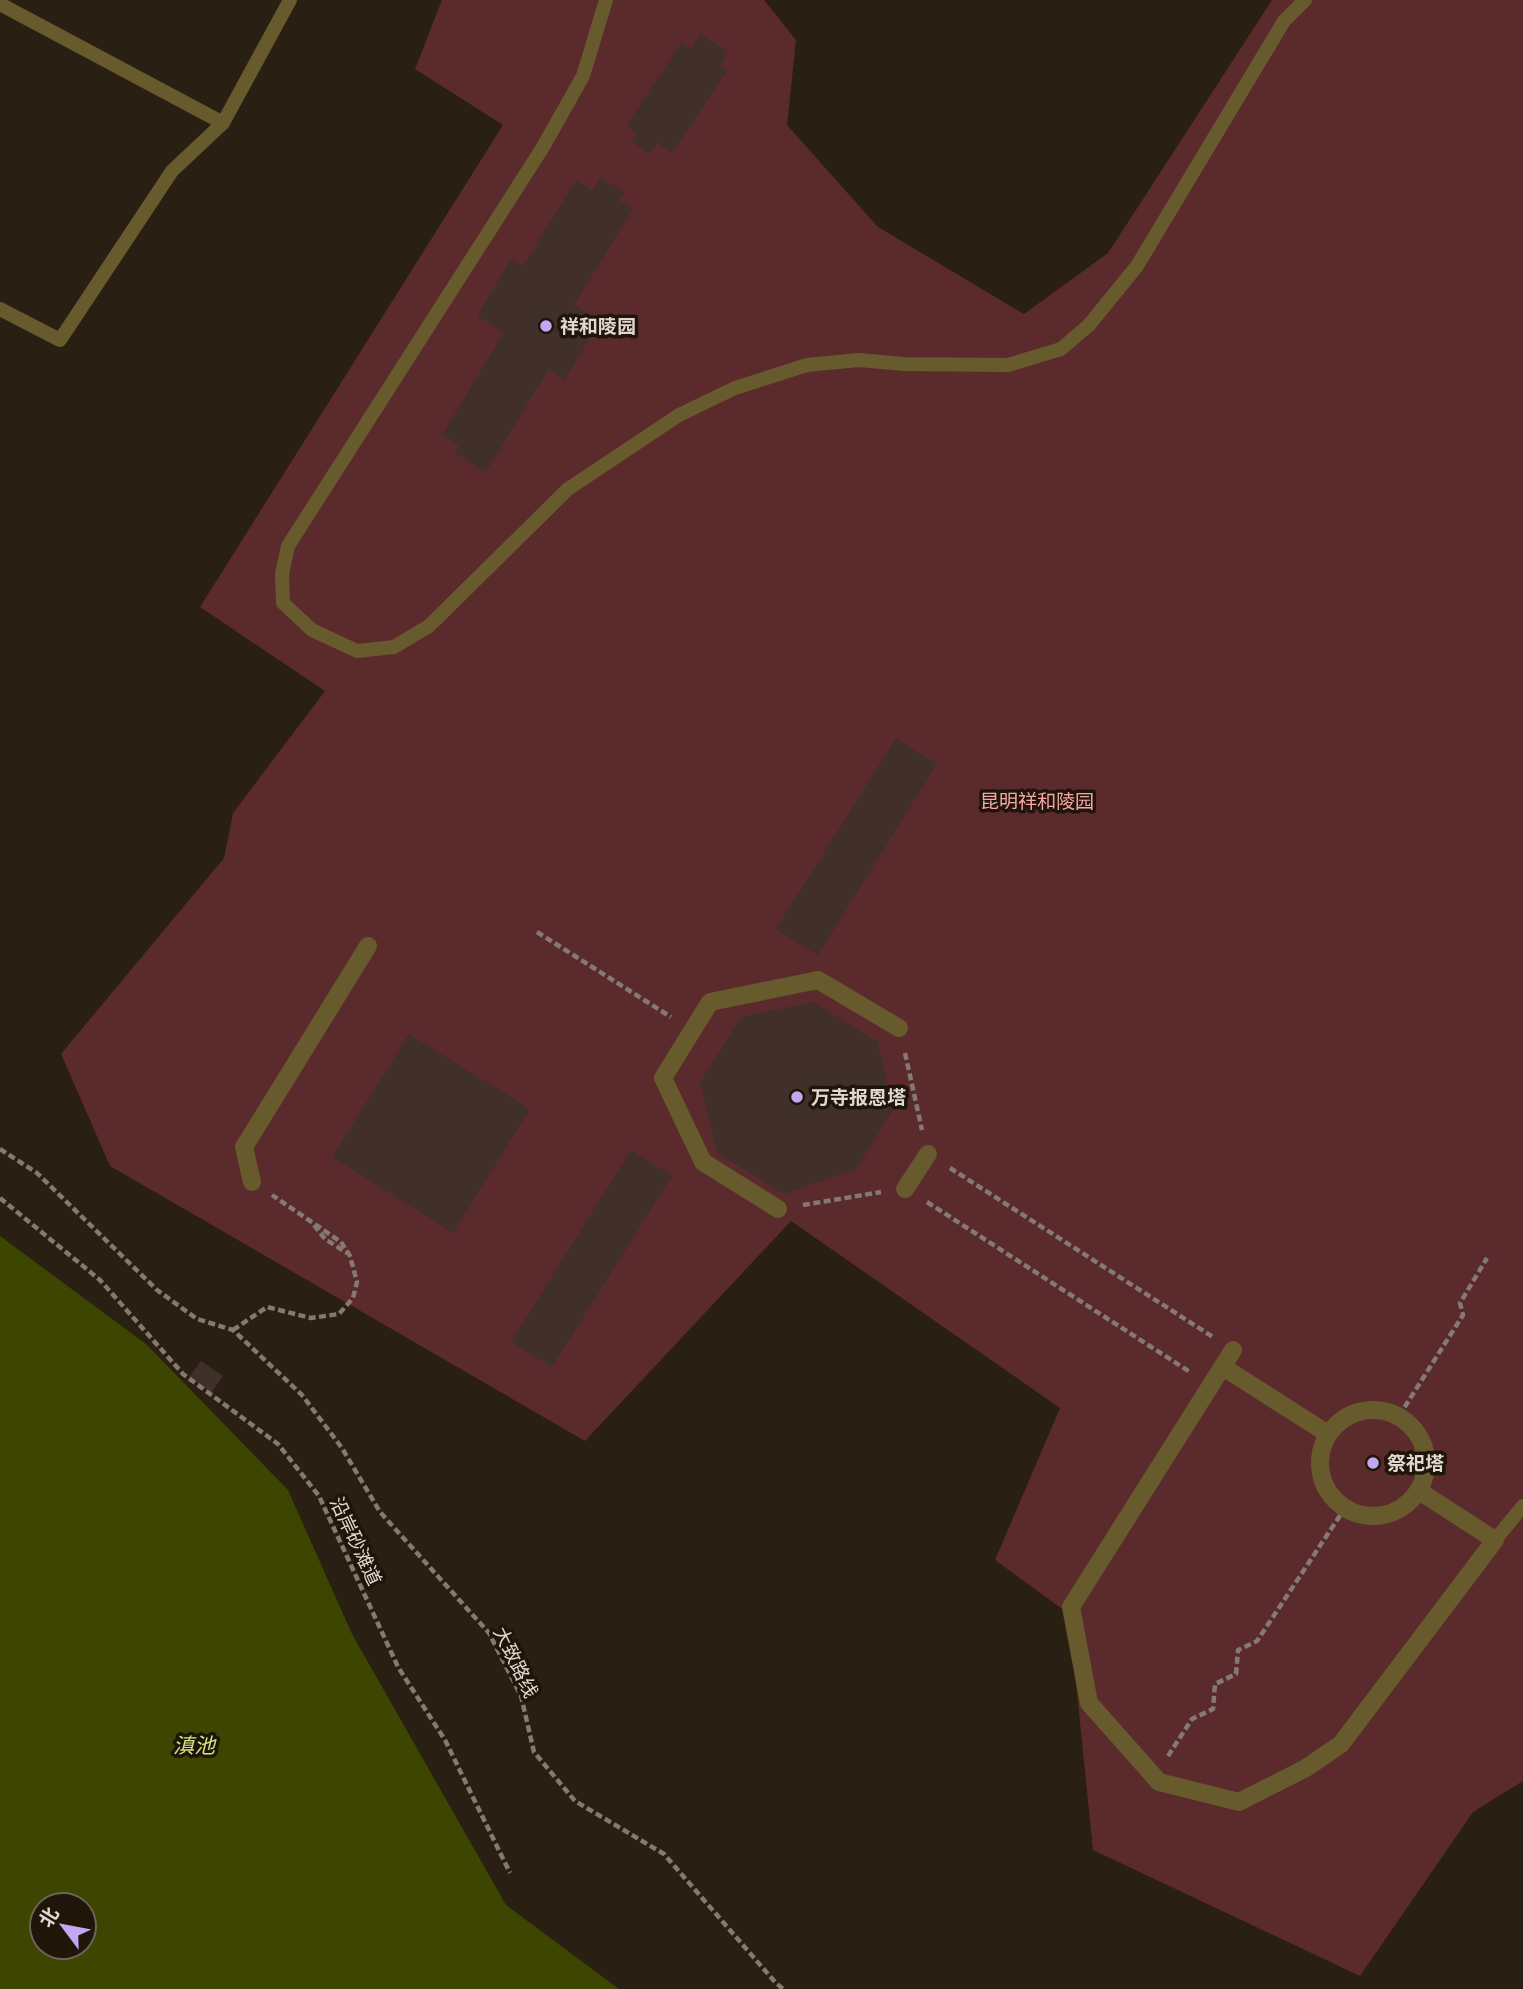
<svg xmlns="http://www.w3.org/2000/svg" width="1523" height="1989" font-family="'Noto Sans','Noto Sans SC',sans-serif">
	<rect width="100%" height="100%" fill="#2a1f13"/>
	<polygon fill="#5a2a2d" points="442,0 764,0 796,40 787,125 878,227 1024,314 1108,253 1272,0 1523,0 1523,1781 1473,1812 1360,1976 1093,1850 1069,1614 995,1560 1060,1408 791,1221 585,1441 110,1166 61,1054 224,858 233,813 325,691 200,607 503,125 415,69"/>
	<path fill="#3c4600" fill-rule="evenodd" d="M0,1236L146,1344L288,1490L352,1634L506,1905L619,1989H0ZM42,1905H84V1947H42Z"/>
	<g fill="#41302a">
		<polygon points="700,33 728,52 720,66 727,71 673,153 657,143 650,154 631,142 637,133 626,126 681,43 691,49"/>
		<polygon points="600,177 624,192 619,200 633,209 574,305 600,321 564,380 548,370 486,472 455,453 459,445 442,435 504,332 477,316 511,259 523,266 576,180 593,191"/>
		<polygon points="896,738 937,764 818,955 776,929"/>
		<polygon points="813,1002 878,1042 893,1110 856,1169 784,1194 717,1153 700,1083 741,1017"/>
		<polygon points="409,1034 530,1109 453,1233 332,1157"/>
		<polygon points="631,1150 672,1176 552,1367 511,1342"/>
		<polygon points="201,1361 223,1376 211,1393 189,1377"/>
	</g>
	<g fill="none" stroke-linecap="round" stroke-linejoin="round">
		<g stroke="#847a70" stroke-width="4.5" stroke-dasharray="7 3.5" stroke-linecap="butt">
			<polyline points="537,932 671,1017"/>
			<polyline points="905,1053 922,1130"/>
			<polyline points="0,1149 37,1173 157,1290 197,1319 233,1330 302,1395 342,1448 380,1512 489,1633 521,1696 534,1752 575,1801 664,1854 775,1982 783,1989"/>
			<polyline points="950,1168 1213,1337"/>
			<polyline points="0,1198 100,1280 183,1374 278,1444 319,1496 398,1667 445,1740 510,1873"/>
			<polyline points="927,1202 1190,1372"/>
			<polyline points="803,1205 881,1192"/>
			<polyline points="314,1225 325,1239 347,1253"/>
			<polyline points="233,1330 267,1307 311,1318 339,1314 353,1298 357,1282 350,1256 341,1242 272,1195"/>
			<polyline points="1399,1416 1463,1315 1460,1303 1487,1258"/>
			<polyline points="1168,1756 1192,1719 1213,1709 1215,1684 1236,1674 1238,1650 1257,1641 1345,1508"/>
		</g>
		<g stroke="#675a2c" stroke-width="14">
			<polyline points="606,0 583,76 543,147 288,546 282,574 283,603 312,630 357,651 394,647 429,626 568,489 679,415 735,388 807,365 859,360 904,364 1008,365 1061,349 1089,325 1137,266 1284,21 1305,0"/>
			<polyline points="0,4 223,123"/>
			<polyline points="0,309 60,340 172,171 223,123 290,0"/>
			<polyline points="1495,1540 1523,1506"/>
		</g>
		<g stroke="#675a2c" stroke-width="18">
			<polyline points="252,1182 244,1147 368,946"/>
			<polyline points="905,1189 928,1154"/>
			<polyline points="778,1209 703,1162 663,1078 710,1002 818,980 899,1028"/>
			<polyline points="1233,1350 1071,1607 1089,1703 1159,1782 1239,1802 1306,1768 1341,1744 1495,1540 1419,1491"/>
			<polyline points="1223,1367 1328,1434"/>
			<circle cx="1373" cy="1463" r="53"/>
		</g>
	</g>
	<g fill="#c3a7f2" stroke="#201509" stroke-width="2.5">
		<circle cx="546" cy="326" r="7"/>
		<circle cx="797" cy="1097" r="7"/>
		<circle cx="1373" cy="1463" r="7"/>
	</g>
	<g text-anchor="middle" stroke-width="7" stroke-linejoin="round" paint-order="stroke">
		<g font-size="19" font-weight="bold" fill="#e1d9d1" stroke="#201509" text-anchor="start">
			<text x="560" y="333">祥和陵园</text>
			<text x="811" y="1104">万寺报恩塔</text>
			<text x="1387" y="1470">祭祀塔</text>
		</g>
		<g font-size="19" fill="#f7a7a9" stroke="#201509">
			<text x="1037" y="808">昆明祥和陵园</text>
		</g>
		<g font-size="19" fill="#e1d9d1" stroke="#201509">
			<text transform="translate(356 1541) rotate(65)" y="7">沿岸砂滩道</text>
			<text transform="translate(516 1662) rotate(64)" y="7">大致路线</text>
		</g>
		<g font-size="21" font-style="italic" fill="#cfe488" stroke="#201509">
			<text x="194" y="1753">滇池</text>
		</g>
	</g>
	<g transform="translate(63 1926) rotate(302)"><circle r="33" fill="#201509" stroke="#6d6359" stroke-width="2"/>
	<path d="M0-5L12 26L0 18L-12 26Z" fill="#c3a7f2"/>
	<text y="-10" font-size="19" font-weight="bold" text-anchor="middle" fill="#e1d9d1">北</text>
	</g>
</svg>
